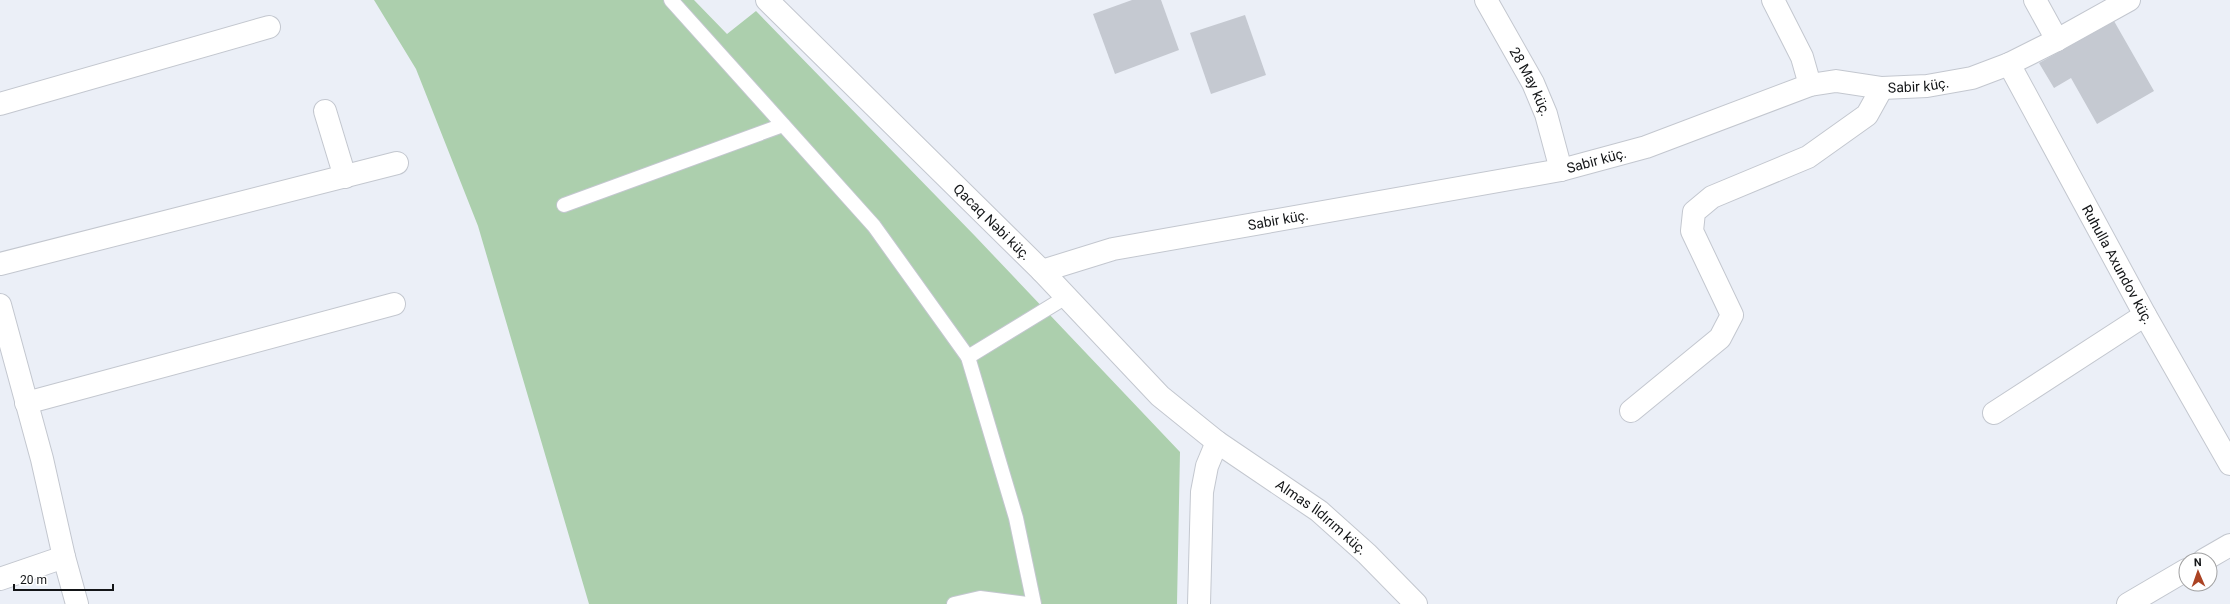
<svg xmlns="http://www.w3.org/2000/svg" width="2230" height="604" font-family="Roboto,sans-serif">
	<rect width="100%" height="100%" fill="#ebeff7"/>
	<polygon fill="#accfad" points="374,0 694,0 727,34 756,11 975,236 1180,452 1177,604 589,604 478,226 416,69"/>
	<g fill="#c5c9d1">
		<polygon points="1132,0 1161,0 1179,50 1115,74 1093,14"/>
		<polygon points="1245,15 1266,75 1211,94 1190,33"/>
		<polygon points="2114,21 2154,91 2097,124 2071,78 2054,88 2039,63"/>
	</g>
	<g fill="none" stroke-linecap="round" stroke-linejoin="round">
		<g stroke="#c3c7cf" stroke-width="16">
			<g id="lane">
				<polyline points="671,0 874,226 968,357 1016,518 1034,604"/>
				<polyline points="564,205 783,125"/>
				<polyline points="968,357 1066,297"/>
				<polyline points="954,604 980,598 1027,604"/>
			</g>
		</g>
		<g stroke="#c3c7cf" stroke-width="24">
			<g id="street">
				<path id="s1" d="M1486,0L1533,83L1546,114L1561,170"/>
				<polyline points="1773,0 1802,57 1810,85"/>
				<polyline points="2035,0 2057,40"/>
				<path id="s2" d="M2009,64L2145,315L2230,464"/>
				<polyline points="0,104 269,27"/>
				<polyline points="325,111 345,177"/>
				<polyline points="0,264 397,163"/>
				<path id="s3" d="M1042,271L1113,249L1561,170L1646,147L1810,85L1836,81L1882,88L1927,86L1972,78L2009,64L2057,40L2129,0"/>
				<polyline points="0,305 42,459 64,557 77,604"/>
				<polyline points="26,403 394,304"/>
				<polyline points="1631,411 1720,338 1732,315 1692,231 1694,212 1712,197 1808,157 1867,115 1882,88"/>
				<polyline points="1994,413 2145,315"/>
				<polyline points="2204,560 2230,545"/>
				<polyline points="0,579 64,557"/>
				<polyline points="1199,604 1202,492 1207,466 1217,442"/>
				<polyline points="2128,604 2186,570"/>
			</g>
		</g>
		<g stroke="#c3c7cf" stroke-width="24">
			<g id="secondary">
				<path id="s4" d="M767,0L1042,271L1160,396L1217,442L1319,511L1367,554L1416,604"/>
			</g>
		</g>
		<use href="#lane" stroke="#fff" stroke-width="14"/>
		<use href="#street" stroke="#fff" stroke-width="22"/>
		<use href="#secondary" stroke="#fff" stroke-width="22"/>
	</g>
	<g text-anchor="middle" stroke-width="3" stroke-linejoin="round" paint-order="stroke">
		<g font-size="14" fill="#131517" stroke="#fff">
			<text dy="5" stroke="none"><textPath href="#s1" startOffset="93">28 May küç.</textPath></text>
			<text dy="5" stroke="none"><textPath href="#s3" startOffset="902">Sabir küç.</textPath></text>
			<text dy="5" stroke="none"><textPath href="#s3" startOffset="566">Sabir küç.</textPath></text>
			<text dy="5" stroke="none"><textPath href="#s3" startOffset="242">Sabir küç.</textPath></text>
			<text dy="5" stroke="none"><textPath href="#s4" startOffset="316">Qacaq Nəbi küç.</textPath></text>
			<text dy="5" stroke="none"><textPath href="#s2" startOffset="228">Ruhulla Axundov küç.</textPath></text>
			<text dy="5" stroke="none"><textPath href="#s4" startOffset="760">Almas İldırım küç.</textPath></text>
		</g>
	</g>
	<g transform="translate(2198 572) rotate(358)"><circle r="19" fill="#ffffff" stroke="#a1a1a2"/>
	<path d="M0-3L7 15L0 10L-7 15Z" fill="#ab4323"/>
	<text y="-6" font-size="11" font-weight="bold" text-anchor="middle" fill="#131517">N</text>
	</g>
	<path d="M14 584v6h99v-6" fill="none" stroke="#131517" stroke-width="2"/>
	<text x="20" y="584" font-size="12" fill="#131517" stroke="#ffffff" stroke-width="3" paint-order="stroke">20 m</text>
</svg>
